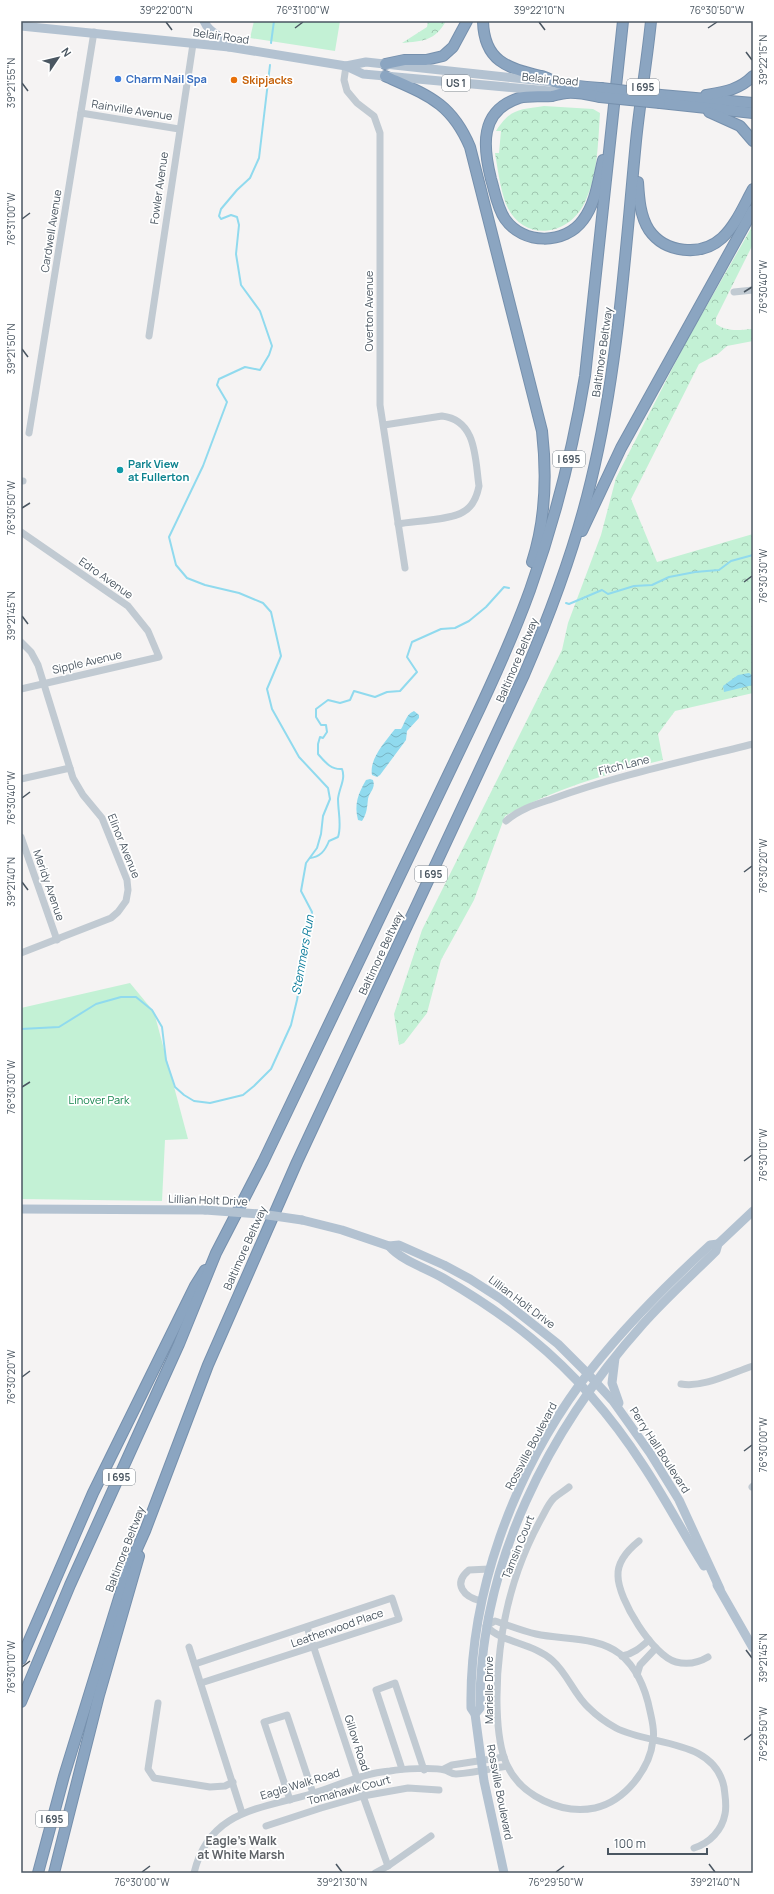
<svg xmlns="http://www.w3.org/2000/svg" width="774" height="1894" font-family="Manrope,sans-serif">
	<defs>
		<pattern id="forest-crowns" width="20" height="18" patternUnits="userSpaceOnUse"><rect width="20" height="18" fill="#c3f1d5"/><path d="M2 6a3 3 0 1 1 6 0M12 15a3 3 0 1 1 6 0" fill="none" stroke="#a0c6b0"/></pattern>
		<pattern id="water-waves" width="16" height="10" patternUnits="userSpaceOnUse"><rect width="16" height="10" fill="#90daee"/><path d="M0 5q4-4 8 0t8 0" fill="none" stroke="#78b4c4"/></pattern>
	</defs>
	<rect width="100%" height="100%" fill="#f5f3f3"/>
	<g fill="url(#forest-crowns)">
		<path d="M428,21H446C435,41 423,41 402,43L427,27Z"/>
		<path d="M544,106L593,109L600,113C598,142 598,175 585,202C569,237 522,243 506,204C500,188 498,170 495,153H499L501,131H496C511,108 519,110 544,106Z"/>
		<path d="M753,225V244L716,318V324C727,332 739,330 752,329L753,341L727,346L718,354L699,364L631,499L657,562L753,534V693L675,711L658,734L663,760C609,773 554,789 505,816L474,900L441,960L427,1013L404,1043L399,1045L394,1014L422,930L562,650L568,623L601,535L616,478L686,342Z"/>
	</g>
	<g fill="#c3f1d5">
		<polygon points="254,21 340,21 335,51 250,38"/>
		<polygon points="130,983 154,1012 188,1139 165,1140 162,1201 21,1199 21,1008"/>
	</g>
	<g fill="url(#water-waves)">
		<polygon points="749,673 753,676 753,685 724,692 723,686 738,675"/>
		<path d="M414,711L419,715V718L407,731L406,740L380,775L377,777L372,775C369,759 385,742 395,729H401C405,723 406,714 414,711Z"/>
		<path d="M370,779L373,780C376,789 369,792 368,799C367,808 367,813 362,821L358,820C354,804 358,794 366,780Z"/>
	</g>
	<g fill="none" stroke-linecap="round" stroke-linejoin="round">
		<g stroke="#90daee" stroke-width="2">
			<polyline points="271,43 274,21"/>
			<polyline points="566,603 569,604 602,590 608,594 634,586 652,585 669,577 695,572 719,570 731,561 753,555"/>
			<path d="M310,858C320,857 325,851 329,841L338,837C342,825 338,812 338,799C339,788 346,779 342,769C331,770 325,762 318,754V744L320,737L323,738L327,732L326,725H321L316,717V709L328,700L340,703L350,700L354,691L375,697L387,692L400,691L417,672L407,657L412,642L441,629L455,628L469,621L486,607L504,587L509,588"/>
			<polyline points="21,1029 59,1027 96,1004 121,997 136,997 152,1010 162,1027 166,1060 175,1087 184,1095 194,1101 210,1103 243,1095 254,1086 271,1069 291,1025 297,1000 312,912 301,891 306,863 317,848 321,834 323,816 330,799 328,788 299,757 272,709 267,689 281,656 271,612 263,603 239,593 205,585 187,578 176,565 169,537 203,466 227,402 217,385 219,379 245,367 260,370 269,355 272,346 260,311 241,285 236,254 239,225 237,217 231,215 221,219 219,216 221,209 237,190 250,178 259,158 270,65"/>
		</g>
		<g stroke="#7690ad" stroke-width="12">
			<g id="highway">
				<path d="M483,21C484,61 507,68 541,76C547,77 552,81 558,83C572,86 587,87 601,88"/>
				<polyline points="385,64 404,60 426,60 443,56 453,47 467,21"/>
				<path d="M385,76C427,95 451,102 470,147L542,431C547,475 546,519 532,562"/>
				<polyline points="661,95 753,103"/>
				<path d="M706,95C724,92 739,90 753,76"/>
				<path d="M600,97C590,95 577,92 567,93C562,93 557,95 552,96C541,97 530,95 519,98C479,111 483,147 491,179C495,192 497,207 505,219C523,245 565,245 583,220C596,203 598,180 603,160"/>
				<polyline points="660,103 753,113"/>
				<polyline points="709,112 740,126 753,141"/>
				<path d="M638,182C639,198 640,216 649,230C665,253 701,257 722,238C736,225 744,205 753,189"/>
				<polyline points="582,531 621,448 753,210"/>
				<polyline points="21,1659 93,1493 195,1286 205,1270"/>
				<path d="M21,1702L70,1585L179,1344L216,1253L263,1162L470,729C492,683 513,637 530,590C555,520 573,449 585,376L623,21"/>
				<path d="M38,1873L64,1776L128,1569L145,1531L208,1365L297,1162L524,675C551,612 575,548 591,481C618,370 625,255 636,141C640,101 647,61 651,21"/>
				<polyline points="54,1873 99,1695 139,1556"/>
			</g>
		</g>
		<g stroke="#c1cad2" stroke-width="7">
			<polyline points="346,66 344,80 347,91 357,103 374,116 380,133 380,405 405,568"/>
			<polyline points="81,113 179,129"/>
			<polyline points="734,292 753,290"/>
			<polyline points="149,336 193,44"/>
			<path d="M384,425L442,416C477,420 475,459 479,486C477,496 473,507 463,512C451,520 414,521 398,524"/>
			<polyline points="29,433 94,32"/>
			<polyline points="21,481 23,481"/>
			<polyline points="21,532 128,606 148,631 159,657 21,689"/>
			<polyline points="21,642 31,652 38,665 73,778 83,795 102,818 127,880 128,890 126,901 118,912 111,918 21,953"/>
			<polyline points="21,779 70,768"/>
			<path d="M506,821C519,809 537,804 552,799C618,775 686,761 753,744"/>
			<polyline points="21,837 57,940"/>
			<path d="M681,1384C704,1388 731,1373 753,1366"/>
			<path d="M569,1487C564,1491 559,1494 554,1498C548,1504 545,1512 541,1519C519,1559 505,1606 500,1650C496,1681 494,1737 507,1765C521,1796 562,1815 595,1808C625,1801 650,1769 653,1740C655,1731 652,1720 650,1711C646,1691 637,1668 620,1654C597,1636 563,1640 536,1634C522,1631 508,1625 495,1621L486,1626C502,1643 533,1643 552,1660C568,1674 574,1695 589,1708C596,1715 607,1723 616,1728C650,1746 714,1738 724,1787C725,1796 727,1805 725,1814C722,1830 710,1843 694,1848"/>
			<polyline points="752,1487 753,1486"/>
			<path d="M639,1541C629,1549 617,1561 618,1576C618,1599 653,1656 676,1662C688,1665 698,1663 708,1657"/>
			<path d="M481,1601C464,1597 452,1584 469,1570L489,1569"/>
			<polyline points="307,1627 363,1796 388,1866"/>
			<polyline points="189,1647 242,1813"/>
			<path d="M622,1656C633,1654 640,1648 649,1640"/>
			<polyline points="195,1664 392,1598 399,1619 201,1683"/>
			<polyline points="637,1675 640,1665 656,1648"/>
			<polyline points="158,1703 148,1769 154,1778 210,1787 225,1786 233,1782"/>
			<polyline points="402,1769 376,1690 395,1683 424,1770"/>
			<polyline points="444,1769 452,1765 504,1757"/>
			<polyline points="290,1800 264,1722 287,1715 313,1793"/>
			<polyline points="266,1826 321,1808 363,1796 408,1788 439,1790"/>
			<path d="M194,1873C209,1810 260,1809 311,1794C338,1786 362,1773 390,1771C402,1769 433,1767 445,1770C449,1771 451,1774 456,1774C473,1773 490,1769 507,1766"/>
			<polyline points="375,1873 388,1866 431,1836"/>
		</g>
		<g stroke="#b3c2d1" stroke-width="9">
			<path d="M204,21C208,30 213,32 220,37C224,39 226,44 229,47"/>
			<polyline points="21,26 229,47 346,66 363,74 561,92"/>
			<polyline points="346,66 366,62 552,82"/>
			<polyline points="21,1209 205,1210"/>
			<polyline points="302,1220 342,1230 389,1246 399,1245 444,1265 470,1279 501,1299 558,1344 588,1374 613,1401 650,1453 679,1500 720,1589"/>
			<path d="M389,1246C402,1261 426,1268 443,1278C474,1296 503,1315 531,1338C575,1374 612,1417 643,1465C665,1498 683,1533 704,1566"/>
			<polyline points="615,1358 612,1383 619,1403"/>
			<polyline points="717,1585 753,1648"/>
			<path d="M475,1714L480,1708C479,1564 549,1429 643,1324C666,1298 692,1275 716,1251L718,1244L753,1211"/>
			<path d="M504,1873L484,1781L475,1714L471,1708C469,1594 513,1476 580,1384C618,1333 663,1288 710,1245L718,1244"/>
		</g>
		<use href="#highway" stroke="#8ba5c1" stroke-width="10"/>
		<g stroke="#7690ad" stroke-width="12" stroke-linecap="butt">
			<g id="highway-bridge">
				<polyline points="601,88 661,95"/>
				<polyline points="600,97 660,103"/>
			</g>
		</g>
		<polyline stroke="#b3c2d1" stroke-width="9" points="205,1210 261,1214 302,1220"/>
		<use href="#highway-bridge" stroke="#8ba5c1" stroke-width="10"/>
	</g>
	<path fill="none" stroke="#4a5661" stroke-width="1.5" d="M166,22L172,30M539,22L545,30M295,28L303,22M708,28L717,22M746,52L752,60M22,83L28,91M22,219L30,213M744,292L752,287M22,349L28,357M22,508L30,503M744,582L752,576M22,616L28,624M22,798L30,792M744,872L752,866M22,882L28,890M22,1087L30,1082M744,1161L752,1155M22,1377L30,1371M744,1451L752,1445M746,1650L752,1658M22,1667L30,1661M744,1740L752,1734M336,1864L342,1872M709,1864L715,1872M142,1872L150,1866M556,1872L564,1866"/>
	<circle fill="#3f7fe0" stroke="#fff" stroke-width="1.5" cx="118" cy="79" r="4"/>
	<circle fill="#e8710a" stroke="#fff" stroke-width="1.5" cx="234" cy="80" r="4"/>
	<circle fill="#0f9aa8" stroke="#fff" stroke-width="1.5" cx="120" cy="470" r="4"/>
	<g text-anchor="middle" stroke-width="3.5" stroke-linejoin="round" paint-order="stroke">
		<g fill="#fff" stroke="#808990" stroke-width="1">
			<rect x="442" y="75" width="28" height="16" rx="3"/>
			<rect x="627" y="79" width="32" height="16" rx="3"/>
			<rect x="553" y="451" width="32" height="16" rx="3"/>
			<rect x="415" y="866" width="32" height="16" rx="3"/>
			<rect x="103" y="1469" width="32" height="16" rx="3"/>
			<rect x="36" y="1811" width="32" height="16" rx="3"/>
		</g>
		<g font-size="10" font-weight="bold" fill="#4a5661">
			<text x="456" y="87">US 1</text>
			<text x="643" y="91">I 695</text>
			<text x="569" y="463">I 695</text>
			<text x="431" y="878">I 695</text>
			<text x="119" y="1481">I 695</text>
			<text x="52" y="1823">I 695</text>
		</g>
		<g font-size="11" fill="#4a5661" stroke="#fff">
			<text transform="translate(221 36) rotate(8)" y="4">Belair Road</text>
			<text transform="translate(550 79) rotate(5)" y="4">Belair Road</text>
			<text transform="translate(132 110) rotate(9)" y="4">Rainville Avenue</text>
			<text transform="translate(159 188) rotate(-82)" y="4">Fowler Avenue</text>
			<text transform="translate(51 231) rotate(-81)" y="4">Cardwell Avenue</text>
			<text transform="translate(369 311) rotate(-90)" y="4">Overton Avenue</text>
			<text transform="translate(602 352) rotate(-82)" y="4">Baltimore Beltway</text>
			<text transform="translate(106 578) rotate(35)" y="4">Edro Avenue</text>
			<text transform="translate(517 660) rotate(-67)" y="4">Baltimore Beltway</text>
			<text transform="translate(87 662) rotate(-13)" y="4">Sipple Avenue</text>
			<text transform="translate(624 765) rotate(-14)" y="4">Fitch Lane</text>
			<text transform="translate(124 846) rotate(68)" y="4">Elinor Avenue</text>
			<text transform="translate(49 885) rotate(71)" y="4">Meridy Avenue</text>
			<text transform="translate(381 953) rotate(-65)" y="4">Baltimore Beltway</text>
			<text transform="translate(208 1200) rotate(2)" y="4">Lillian Holt Drive</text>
			<text transform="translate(245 1248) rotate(-66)" y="4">Baltimore Beltway</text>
			<text transform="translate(522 1302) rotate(37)" y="4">Lillian Holt Drive</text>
			<text transform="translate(531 1446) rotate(-62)" y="4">Rossville Boulevard</text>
			<text transform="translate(660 1450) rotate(57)" y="4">Perry Hall Boulevard</text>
			<text transform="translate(518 1547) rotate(-68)" y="4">Tamsin Court</text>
			<text transform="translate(125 1549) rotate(-69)" y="4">Baltimore Beltway</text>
			<text transform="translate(337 1628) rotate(-19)" y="4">Leatherwood Place</text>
			<text transform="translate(489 1690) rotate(-90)" y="4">Marielle Drive</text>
			<text transform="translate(357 1743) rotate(72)" y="4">Gillow Road</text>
			<text transform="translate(300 1784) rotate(-17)" y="4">Eagle Walk Road</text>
			<text transform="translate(349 1790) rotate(-15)" y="4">Tomahawk Court</text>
			<text transform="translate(500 1792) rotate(79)" y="4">Rossville Boulevard</text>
		</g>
		<g font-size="11" font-weight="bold" fill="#366cbe" stroke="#fff" text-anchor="start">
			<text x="126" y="83">Charm Nail Spa</text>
		</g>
		<g font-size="11" font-weight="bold" fill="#c56008" stroke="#fff" text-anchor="start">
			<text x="242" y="84">Skipjacks</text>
		</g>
		<g font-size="11" font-weight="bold" fill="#0d838f" stroke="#fff" text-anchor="start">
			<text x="128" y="468">Park View<tspan x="128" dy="13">at Fullerton</tspan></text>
		</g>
		<g font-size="11" fill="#17864f" stroke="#fff">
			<text x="99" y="1104">Linover Park</text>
		</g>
		<g font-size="12" font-style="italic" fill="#0c7c9b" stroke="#fff">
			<text transform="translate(303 955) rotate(-80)" y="4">Stemmers Run</text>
		</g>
		<g font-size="12" font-weight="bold" fill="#5f6368" stroke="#fff">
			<text x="241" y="1845">Eagle's Walk<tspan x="241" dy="14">at White Marsh</tspan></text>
		</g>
	</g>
	<rect width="774" height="1894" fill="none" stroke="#ffffff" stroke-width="44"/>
	<g transform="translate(58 58) rotate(55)" stroke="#ffffff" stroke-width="3" paint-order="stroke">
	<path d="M0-3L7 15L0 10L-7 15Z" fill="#4a5661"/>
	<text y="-6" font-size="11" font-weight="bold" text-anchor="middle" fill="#4a5661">N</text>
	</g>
	<path d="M608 1848v6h99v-6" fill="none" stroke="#4a5661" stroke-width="2"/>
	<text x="614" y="1848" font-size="12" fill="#4a5661" stroke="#ffffff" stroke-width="3" paint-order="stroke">100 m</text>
	<rect x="22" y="22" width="730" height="1850" fill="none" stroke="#4a5661" stroke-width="1.5"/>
	<g font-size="10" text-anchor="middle" fill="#4a5661">
		<text x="166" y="14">39°22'00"N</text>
		<text x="303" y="14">76°31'00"W</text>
		<text x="539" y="14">39°22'10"N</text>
		<text x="717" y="14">76°30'50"W</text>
		<text transform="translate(763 60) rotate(-90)" y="4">39°22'15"N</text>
		<text transform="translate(11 83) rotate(-90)" y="4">39°21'55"N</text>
		<text transform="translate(11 219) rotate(-90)" y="4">76°31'00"W</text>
		<text transform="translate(763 287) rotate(-90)" y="4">76°30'40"W</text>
		<text transform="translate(11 349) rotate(-90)" y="4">39°21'50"N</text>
		<text transform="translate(11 508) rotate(-90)" y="4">76°30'50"W</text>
		<text transform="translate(763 576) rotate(-90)" y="4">76°30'30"W</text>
		<text transform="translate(11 616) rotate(-90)" y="4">39°21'45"N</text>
		<text transform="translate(11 798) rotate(-90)" y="4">76°30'40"W</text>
		<text transform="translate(763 866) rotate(-90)" y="4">76°30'20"W</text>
		<text transform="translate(11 882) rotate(-90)" y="4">39°21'40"N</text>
		<text transform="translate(11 1087) rotate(-90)" y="4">76°30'30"W</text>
		<text transform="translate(763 1155) rotate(-90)" y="4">76°30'10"W</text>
		<text transform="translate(11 1377) rotate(-90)" y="4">76°30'20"W</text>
		<text transform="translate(763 1445) rotate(-90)" y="4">76°30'00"W</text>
		<text transform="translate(763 1658) rotate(-90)" y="4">39°21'45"N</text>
		<text transform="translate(11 1667) rotate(-90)" y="4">76°30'10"W</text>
		<text transform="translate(763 1734) rotate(-90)" y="4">76°29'50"W</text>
		<text x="142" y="1886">76°30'00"W</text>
		<text x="342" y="1886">39°21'30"N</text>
		<text x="556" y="1886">76°29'50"W</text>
		<text x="715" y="1886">39°21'40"N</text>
	</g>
</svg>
